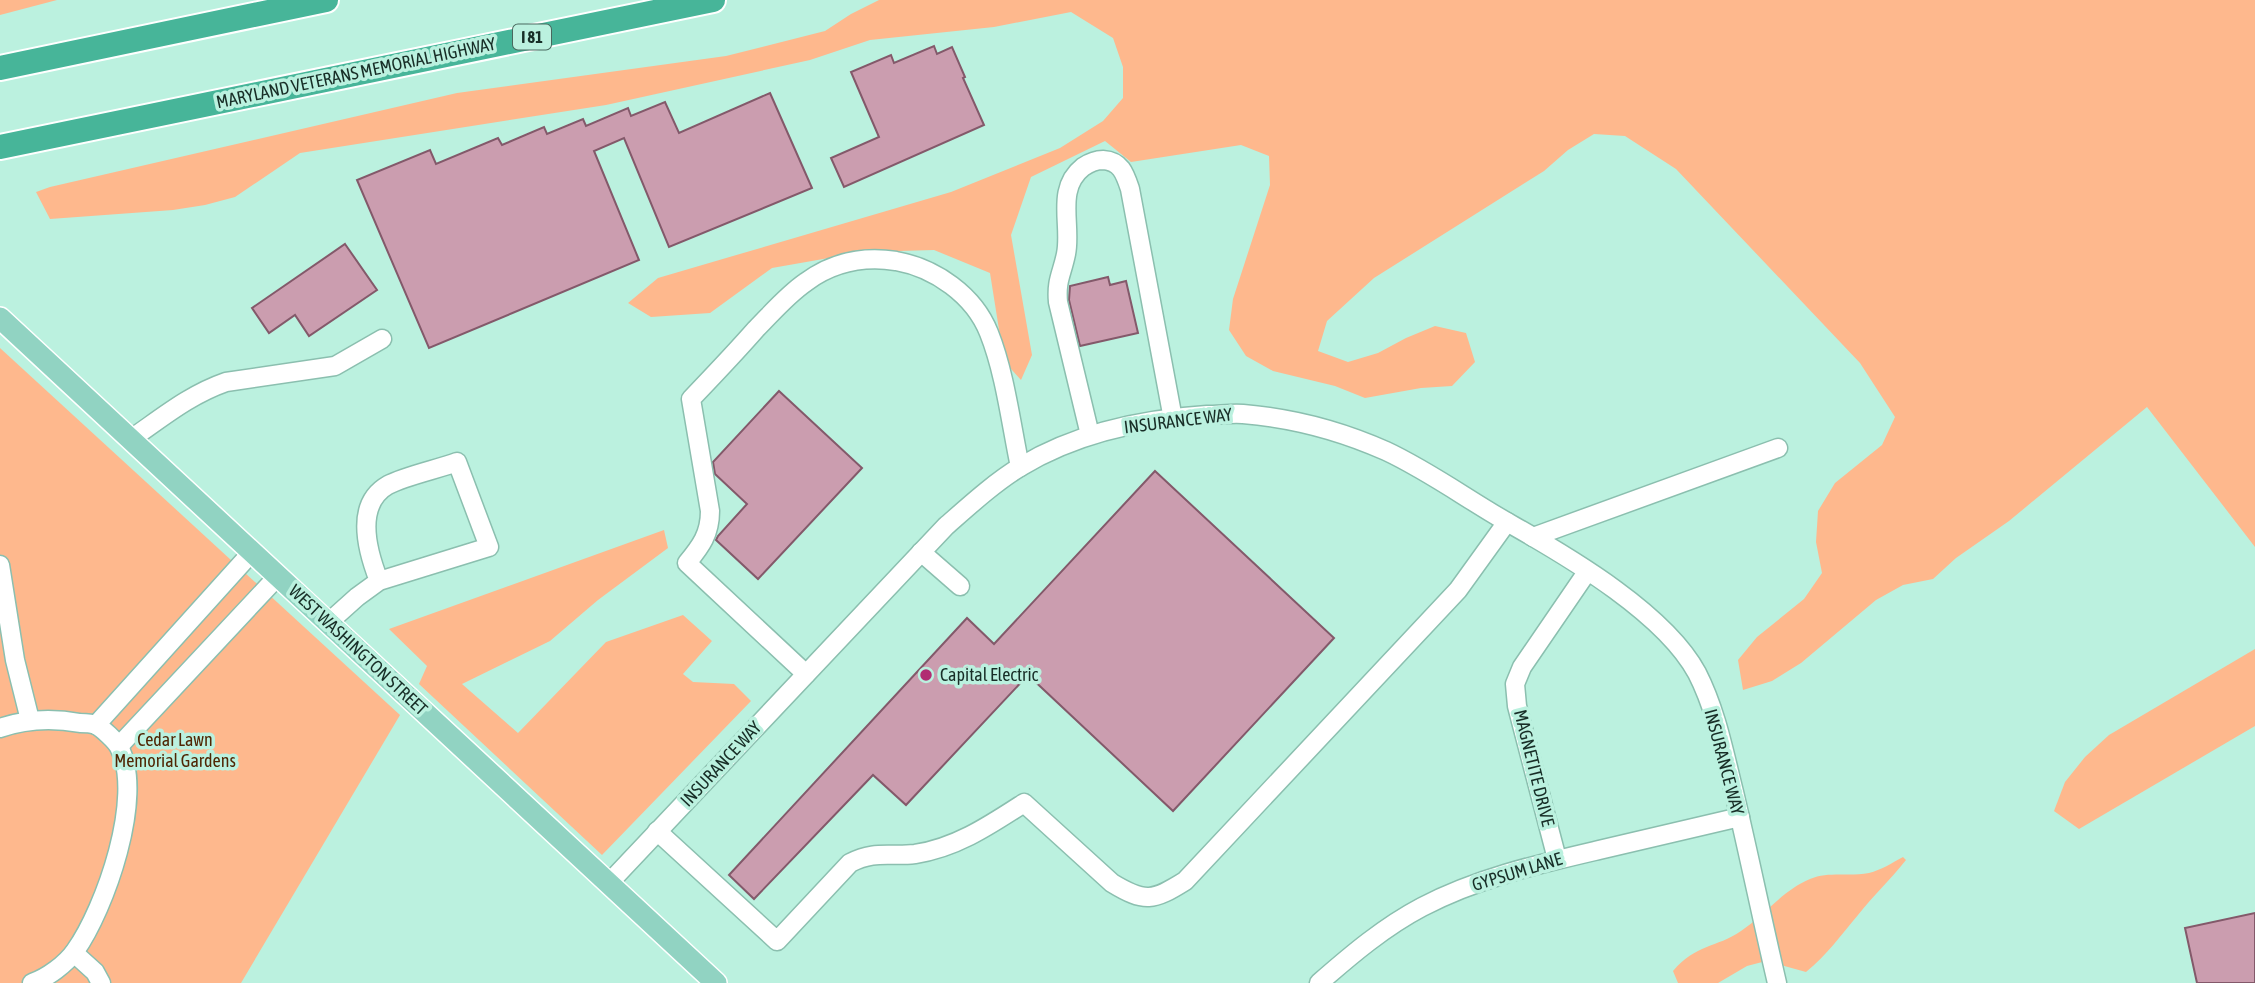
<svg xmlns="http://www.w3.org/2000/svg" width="2255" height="983" font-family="'Asap Condensed',sans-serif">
	<rect width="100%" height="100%" fill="#bbf1df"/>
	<g fill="#feb88d">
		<polygon points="0,0 57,0 0,15"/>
		<polygon points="879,0 2255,0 2255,547 2147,407 2009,521 1956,558 1933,579 1903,585 1876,600 1801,663 1772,681 1743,690 1738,660 1757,637 1804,599 1822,573 1816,542 1818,511 1835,483 1882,445 1895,417 1860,363 1676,169 1625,136 1594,134 1568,150 1544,171 1374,278 1327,321 1318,351 1348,362 1378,353 1406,338 1435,326 1466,333 1475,362 1452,386 1421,388 1365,398 1335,386 1273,371 1246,356 1229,330 1233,299 1270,185 1269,156 1241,145 1131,162 1105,141 1031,177 1011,235 1032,355 1021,380 1004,361 990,273 934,250 863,252 772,268 710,313 651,317 628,303 658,278 951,192 1060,148 1103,121 1123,98 1123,67 1113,38 1071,12 994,27 870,40 810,60 606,105 300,153 235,197 205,205 173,210 50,219 36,192 50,187 457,93 726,56 825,31 851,14"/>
		<polygon points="0,348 400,715 241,983 0,983"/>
		<polygon points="664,530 668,548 598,600 550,641 462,684 518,733 606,642 683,615 712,641 683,674 693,682 734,684 751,701 602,855 419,684 427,666 389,629"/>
		<polygon points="2255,649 2255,726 2079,829 2054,811 2065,782 2085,757 2109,735"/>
		<path d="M1903,857L1906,860C1891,879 1873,896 1858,915C1841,935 1827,955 1806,972L1766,961L1747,966L1718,983H1678L1673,971C1696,944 1716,948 1741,931C1765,915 1783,890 1810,879C1829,871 1849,877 1869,873C1881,870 1892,863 1903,857Z"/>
	</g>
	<g fill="#cb9daf" stroke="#83596a" stroke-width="2">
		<polygon points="934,46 937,54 952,47 965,77 963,78 984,125 844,187 831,158 879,137 851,72 891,55 894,63"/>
		<polygon points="770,93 812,188 669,247 624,138 594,151 639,260 429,348 357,180 430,150 436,164 498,138 502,145 544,127 547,134 583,119 586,126 628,108 631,116 665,102 679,133"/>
		<polygon points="345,244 377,290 309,336 295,315 269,333 252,308"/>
		<polygon points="1108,277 1110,285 1126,281 1138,333 1080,346 1069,300 1070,286"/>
		<polygon points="779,391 862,468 758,579 716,540 718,536 747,504 715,474 713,462"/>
		<polygon points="1155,471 1334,638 1173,811 1028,675 906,805 873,775 754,899 729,875 967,618 994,644"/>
		<polygon points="2255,913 2255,983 2197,983 2185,928"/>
	</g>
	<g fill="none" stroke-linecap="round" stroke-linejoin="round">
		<g stroke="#8bbfaf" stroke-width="21">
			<g id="minor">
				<path d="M1090,435L1058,302C1056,280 1062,274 1066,254C1072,225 1055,189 1083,167C1089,163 1095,160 1103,160C1121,161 1125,174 1130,189L1173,419"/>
				<path d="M131,439C163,417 189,395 226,382L335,366L382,339"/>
				<polyline points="1533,537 1778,448"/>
				<polyline points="921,552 960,586"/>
				<polyline points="0,565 15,660 30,720"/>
				<path d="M328,623L357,597L379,581C368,553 353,505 388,485C405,476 438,469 457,462L489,547L379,581"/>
				<path d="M806,674L687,563C701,546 710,534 710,511L691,399C713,376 735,353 756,329C772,313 787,295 806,282C833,262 863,256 896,261C935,268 974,295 989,333C1005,373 1011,424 1020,467"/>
				<polyline points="96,725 252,552"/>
				<path d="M0,728C26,719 53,718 80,723C84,723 91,723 96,725C102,728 116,741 119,747C145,796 105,909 75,951C66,964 47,978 32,983"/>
				<polyline points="119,746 278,576"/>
				<path d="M657,831L777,941L850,863C875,850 889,857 915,854C956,848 990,825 1024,803L1112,883C1145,903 1153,901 1185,881L1458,590L1507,522"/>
				<polyline points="1557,859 1517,706 1515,684 1522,667 1587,572"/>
				<path d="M609,883L946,526C970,505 994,483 1020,467C1076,433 1143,419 1207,415C1219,415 1231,413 1243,414C1292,418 1341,431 1386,451C1431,472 1471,502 1514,526C1572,559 1665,614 1697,673C1716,710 1724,752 1734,792C1749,855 1762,919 1777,983"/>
				<polyline points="74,953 95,972 101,983"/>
				<path d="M1319,983C1351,955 1384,927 1422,907C1477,878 1539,864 1599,850C1646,839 1693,828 1740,817"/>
			</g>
		</g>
		<g stroke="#fff" stroke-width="24">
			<polyline id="major" points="0,318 716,983"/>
		</g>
		<g stroke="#fff" stroke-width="28">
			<g id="highway">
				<polyline points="0,68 326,0"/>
				<polyline points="0,147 713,0"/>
			</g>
		</g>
		<use href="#minor" stroke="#fff" stroke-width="18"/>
		<use href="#major" stroke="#91d3c2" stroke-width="21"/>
		<use href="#highway" stroke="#47b599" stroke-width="24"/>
	</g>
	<circle fill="#b12c72" stroke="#bbf1df" stroke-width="2.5" cx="926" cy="675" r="7"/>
	<g text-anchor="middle" stroke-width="7" stroke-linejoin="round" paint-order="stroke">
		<rect fill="#bbf1df" stroke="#49685e" stroke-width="2" x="513" y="24.5" width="38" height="25" rx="5"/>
		<g font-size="16" font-weight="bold" fill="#182e27">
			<text x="532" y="43">I 81</text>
		</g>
		<g font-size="18" fill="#182e27" stroke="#bbf1df">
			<text transform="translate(356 73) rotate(-12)" y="6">MARYLAND VETERANS MEMORIAL HIGHWAY</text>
			<text transform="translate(1178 421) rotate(-7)" y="6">INSURANCE WAY</text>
			<text transform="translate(358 650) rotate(43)" y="6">WEST WASHINGTON STREET</text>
			<text transform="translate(1724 762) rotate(75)" y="6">INSURANCE WAY</text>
			<text transform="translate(721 764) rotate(-47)" y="6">INSURANCE WAY</text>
			<text transform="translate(1534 768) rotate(76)" y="6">MAGNETITE DRIVE</text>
			<text transform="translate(1517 872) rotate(-17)" y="6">GYPSUM LANE</text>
		</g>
		<g font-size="18" fill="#182e27" stroke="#bbf1df" text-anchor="start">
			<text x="940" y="681">Capital Electric</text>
		</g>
		<g font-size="18" fill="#502604" stroke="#bbf1df">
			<text x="175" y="746">Cedar Lawn<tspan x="175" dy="21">Memorial Gardens</tspan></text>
		</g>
	</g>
</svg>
